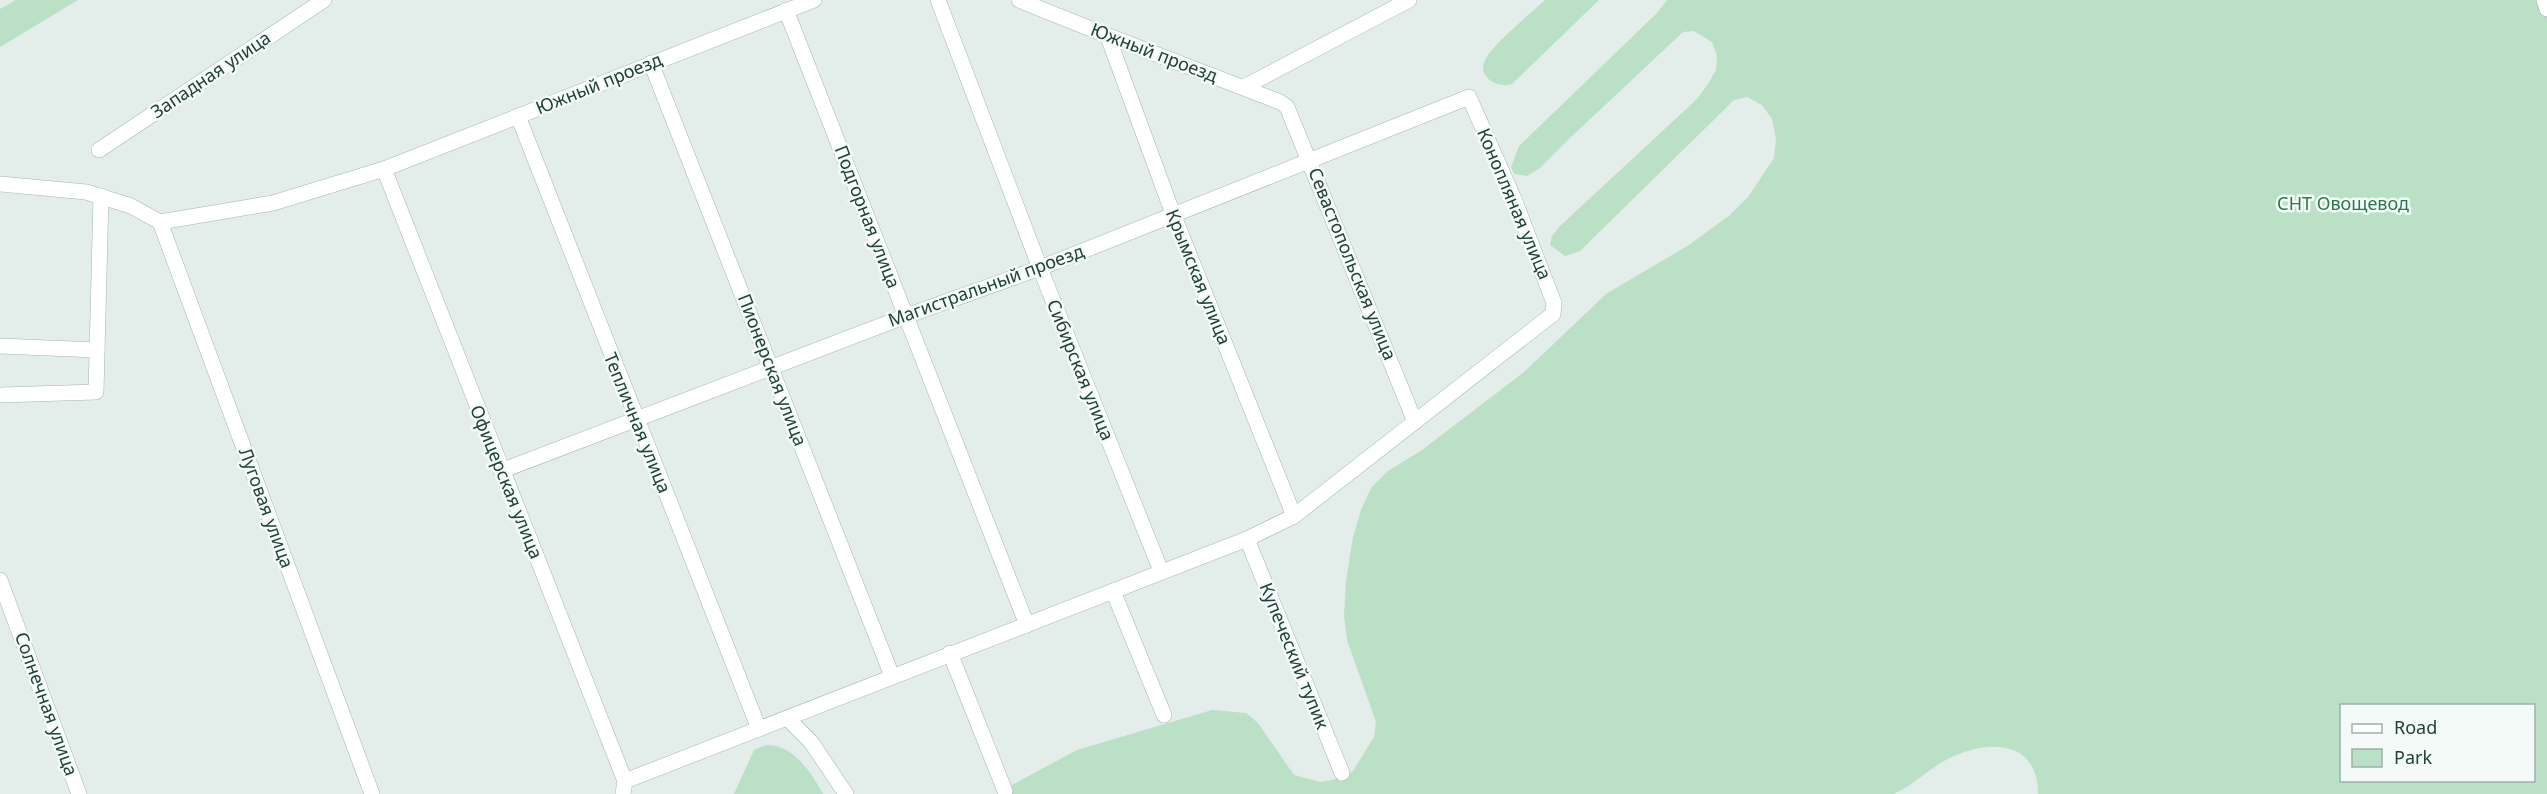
<svg xmlns="http://www.w3.org/2000/svg" width="2547" height="794" font-family="'Noto Sans',sans-serif">
	<rect width="100%" height="100%" fill="#e3ede9"/>
	<g fill="#bae0c6" fill-rule="evenodd">
		<polygon points="16,0 78,0 0,47 0,9"/>
		<path d="M1545,0H1599L1512,84C1497,89 1477,77 1485,60C1491,46 1532,12 1545,0Z"/>
		<path d="M1667,0H2547V794H2038C2038,736 1982,740 1944,761C1926,771 1913,786 1893,794H1003L1012,785L1077,750L1212,710L1246,713L1258,723L1294,775L1321,782L1336,779L1353,771L1374,737L1376,722L1347,640L1344,616L1346,581L1353,537L1361,510L1371,488L1388,471L1422,450L1524,372L1606,294L1689,245L1730,215L1748,197L1774,158L1776,139L1772,119L1762,105L1747,97L1734,100L1580,251L1565,256L1550,245L1552,236L1560,226L1697,99L1708,84L1716,70L1717,56L1712,42L1694,31L1683,32L1571,137L1540,168L1527,176L1514,174L1511,167L1519,146L1657,13ZM2342,706H2534V780H2342Z"/>
		<path d="M766,745C793,744 811,772 823,794H734L754,750Z"/>
	</g>
	<g fill="none" stroke-linecap="round" stroke-linejoin="round">
		<g stroke="#a5b6b1" stroke-width="16">
			<g id="minor">
				<polyline points="938,0 1040,268 1161,571"/>
				<path d="M1019,0C1106,36 1193,68 1280,102L1287,107L1415,422"/>
				<polyline points="2544,0 2547,9"/>
				<polyline points="786,10 1027,625"/>
				<polyline points="1108,37 1173,214 1294,516"/>
				<polyline points="651,63 892,676"/>
				<polyline points="1244,87 1409,0"/>
				<polyline points="518,116 759,729"/>
				<polyline points="99,150 324,0"/>
				<polyline points="384,169 625,781 623,794"/>
				<polyline points="0,184 86,192 131,206 160,222"/>
				<polyline points="160,222 273,203 384,169 814,0"/>
				<polyline points="160,222 372,794"/>
				<polyline points="0,346 97,350"/>
				<polyline points="0,395 96,392 101,196"/>
				<polyline points="501,471 906,316 1040,268 1469,97 1514,199 1554,303 1553,314 1294,516 1247,539 625,781"/>
				<polyline points="1247,539 1342,773"/>
				<polyline points="0,580 79,794"/>
				<polyline points="1113,591 1164,715"/>
				<polyline points="950,653 1005,791"/>
				<polyline points="788,719 811,742 846,794"/>
			</g>
		</g>
		<use href="#minor" stroke="#fff" stroke-width="15"/>
	</g>
	<g text-anchor="middle" stroke-width="5" stroke-linejoin="round" paint-order="stroke">
		<g font-size="18" fill="#214039" stroke="#f3faf7">
			<text transform="translate(1154 53) rotate(21)" y="6">Южный проезд</text>
			<text transform="translate(211 75) rotate(-34)" y="6">Западная улица</text>
			<text transform="translate(599 84) rotate(-22)" y="6">Южный проезд</text>
			<text transform="translate(1514 204) rotate(67)" y="6">Конопляная улица</text>
			<text transform="translate(867 217) rotate(69)" y="6">Подгорная улица</text>
			<text transform="translate(1352 264) rotate(68)" y="6">Севастопольская улица</text>
			<text transform="translate(1198 277) rotate(68)" y="6">Крымская улица</text>
			<text transform="translate(986 286) rotate(-20)" y="6">Магистральный проезд</text>
			<text transform="translate(772 370) rotate(69)" y="6">Пионерская улица</text>
			<text transform="translate(1080 370) rotate(68)" y="6">Сибирская улица</text>
			<text transform="translate(637 423) rotate(68)" y="6">Тепличная улица</text>
			<text transform="translate(506 482) rotate(68)" y="6">Офицерская улица</text>
			<text transform="translate(266 508) rotate(70)" y="6">Луговая улица</text>
			<text transform="translate(1294 656) rotate(68)" y="6">Купеческий тупик</text>
			<text transform="translate(46 704) rotate(70)" y="6">Солнечная улица</text>
		</g>
		<g font-size="18" fill="#29794b" stroke="#f3faf7">
			<text x="2343" y="210">СНТ Овощевод</text>
		</g>
	</g>
	<rect x="2340" y="704" width="195" height="78" fill="#f3faf7" stroke="#9fb0ab" stroke-width="1.5"/>
	<rect x="2352" y="724" width="30" height="9" fill="#ffffff" stroke="#9fb0ab" stroke-width="1.5"/>
	<text x="2394" y="734" font-size="18" fill="#214039">Road</text>
	<rect x="2352" y="749" width="30" height="18" fill="#bae0c6" stroke="#9fb0ab" stroke-width="1.5"/>
	<text x="2394" y="764" font-size="18" fill="#214039">Park</text>
</svg>
